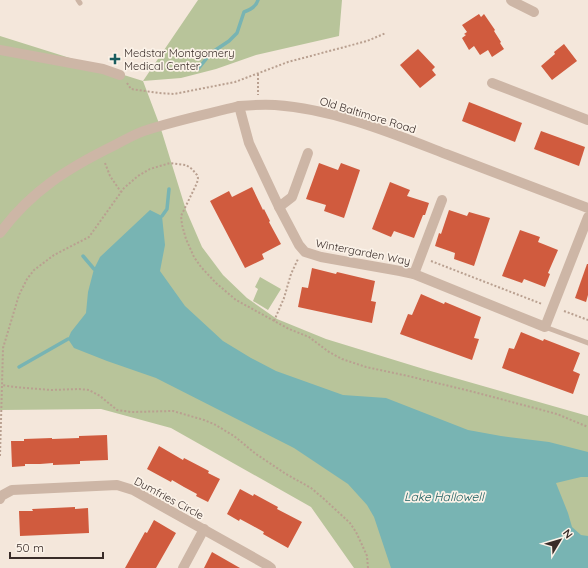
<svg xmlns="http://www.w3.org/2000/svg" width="588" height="568" font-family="Quicksand,sans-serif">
	<rect width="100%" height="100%" fill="#f4e7db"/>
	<g fill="#b8c49a">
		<polygon points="198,0 342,0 339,36 256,55 216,69 181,78 143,81 160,126 186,210 202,247 223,275 247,298 277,319 326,339 427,370 588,416 588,568 354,568 311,507 171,428 101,409 0,410 0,36 143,81"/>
		<polygon points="260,277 281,289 268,310 253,301 258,289 255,287"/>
	</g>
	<polygon fill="#78b4b3" points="150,210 162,216 165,245 160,271 185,306 223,341 251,358 276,371 343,395 386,398 468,430 501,436 549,442 588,452 588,477 581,477 556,483 568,513 572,527 581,535 588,536 588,568 391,568 374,517 367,505 348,484 294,448 156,378 107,361 74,348 68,339 71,332 86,313 88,292 94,269 100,257"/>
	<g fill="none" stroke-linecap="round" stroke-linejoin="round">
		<g stroke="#78b4b3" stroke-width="3.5">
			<path d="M198,69L211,53L229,41L237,33L244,12C250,10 256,7 258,0"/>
			<polyline points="162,216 167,209 169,189"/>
			<polyline points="83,256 94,269"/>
			<polyline points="19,367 68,339"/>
		</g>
	</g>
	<g fill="#d05b3e">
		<polygon points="479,14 481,17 484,14 495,30 494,31 501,42 500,43 504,49 492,57 488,50 480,55 474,46 469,50 462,38 466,35 464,34 467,32 462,25"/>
		<polygon points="564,44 577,61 552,80 541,66 555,54 554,52"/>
		<polygon points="418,49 435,67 432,70 436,75 420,88 400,65"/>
		<polygon points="469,102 522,123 515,142 462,121"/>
		<polygon points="541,131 585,147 579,166 534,149"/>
		<polygon points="319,163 338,170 341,163 360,170 344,218 324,211 326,205 306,199"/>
		<polygon points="390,182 410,190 407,196 429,203 425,215 423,215 414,238 394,231 391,237 372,229"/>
		<polygon points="252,187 263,210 264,209 270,221 269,222 281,244 262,254 264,259 245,268 210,201 229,191 232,197"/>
		<polygon points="449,210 467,216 469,212 490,218 474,266 454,259 455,253 435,246 439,233 441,234"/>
		<polygon points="520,230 540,237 538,242 558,250 548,273 550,274 545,287 524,279 522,283 502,276"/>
		<polygon points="587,264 588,264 588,295 586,302 575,298"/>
		<polygon points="312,268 336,274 337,272 375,281 371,301 376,302 372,323 298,307 302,287 308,288"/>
		<polygon points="421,294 444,304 445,302 481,317 474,338 479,339 472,360 400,334 408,314 412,315"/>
		<polygon points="521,332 543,341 544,339 580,353 573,371 580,374 573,394 502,368 509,348 514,349"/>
		<polygon points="107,435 108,460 80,461 80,464 53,465 53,463 40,464 25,464 25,466 12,467 11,441 24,441 24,439 52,438 52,439 79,438 79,436"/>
		<polygon points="159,446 183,460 184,458 209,471 208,473 220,479 208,502 196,496 197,494 184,487 172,480 171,482 147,469"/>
		<polygon points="240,489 253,496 254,494 278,507 277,509 302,522 288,548 263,534 264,532 253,526 240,519 239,521 227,514"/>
		<polygon points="75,507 75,509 88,508 89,533 20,536 19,511 33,511 32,509"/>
		<polygon points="154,520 176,533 156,568 125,568 145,532 147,533"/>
		<polygon points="212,552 240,568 204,568"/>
	</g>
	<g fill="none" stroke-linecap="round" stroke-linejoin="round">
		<g stroke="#b9a090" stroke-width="2" stroke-dasharray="2 2" stroke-linecap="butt">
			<polyline points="258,74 258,95"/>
			<polyline points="127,83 131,89 159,93 174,94 235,82 288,62 367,41 386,33"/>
			<polyline points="105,163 110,176 121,192"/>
			<polyline points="431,261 542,304"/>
			<polyline points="564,311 588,320"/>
			<polyline points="274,321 284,298 291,274 298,259"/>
			<polyline points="0,456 2,385"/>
			<polyline points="368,568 367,556 363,547 356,532 350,523 323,498 311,488 286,474 256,454 234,436 214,424 204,420 173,411 131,412 117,410 100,396 89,390 79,389 51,390 14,387 2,385 3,348 19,295 27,279 34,270 54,255 89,237 124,188 138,176 150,169 170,163 186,165 192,169 197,175 198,178 197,183 181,216 182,225 186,239 194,257 201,267 216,283 236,300 289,329 309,337 329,352 342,359 366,367 408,376 474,392 557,414 588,427"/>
		</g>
		<g stroke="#cdb6a6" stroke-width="5">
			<polyline points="78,0 80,3"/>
			<polyline points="545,327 588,343"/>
		</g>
		<g stroke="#cdb6a6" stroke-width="10">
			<polyline points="511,0 512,1 534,12"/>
			<polyline points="0,50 103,69 120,75"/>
			<polyline points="492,83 588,120"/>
			<polyline points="239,106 249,143 279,207 299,245 305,252 321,257 400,271 414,274 545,327 588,217"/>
			<polyline points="279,207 292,197 308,153"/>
			<polyline points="414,274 442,200"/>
			<polyline points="0,499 1,496 12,490 117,485 133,490 267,565 271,568"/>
			<polyline points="183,568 204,529"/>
		</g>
		<path stroke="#cdb6a6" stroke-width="10" d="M0,233C31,191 68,168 115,145C125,140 136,133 147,130C177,120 208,114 239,106C251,105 263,104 275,105C334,109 392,133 446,154C494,172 541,190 588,208"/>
	</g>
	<path fill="#195c5e" stroke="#fbf2e8" stroke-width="1.5" d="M113 53h4v4h4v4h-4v4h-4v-4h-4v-4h4z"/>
	<g text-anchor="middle" stroke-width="3.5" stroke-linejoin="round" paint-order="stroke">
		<g font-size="11" fill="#392c28" stroke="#fbf2e8" text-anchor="start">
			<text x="124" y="57">Medstar Montgomery<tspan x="124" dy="13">Medical Center</tspan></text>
		</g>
		<g font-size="11" fill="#392c28" stroke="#fbf2e8">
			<text transform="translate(368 115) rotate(17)" y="4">Old Baltimore Road</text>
			<text transform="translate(363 252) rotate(11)" y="4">Wintergarden Way</text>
			<text transform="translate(169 498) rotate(28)" y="4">Dumfries Circle</text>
		</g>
		<g font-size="12" font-style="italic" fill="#195c5e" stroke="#fbf2e8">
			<text x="444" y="501">Lake Hallowell</text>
		</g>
	</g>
	<g transform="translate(560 540) rotate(52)" stroke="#fbf2e8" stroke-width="3" paint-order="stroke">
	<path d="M0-3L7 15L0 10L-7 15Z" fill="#392c28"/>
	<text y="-6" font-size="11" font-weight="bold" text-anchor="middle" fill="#392c28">N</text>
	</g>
	<path d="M10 552v6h93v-6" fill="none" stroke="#392c28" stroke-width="2"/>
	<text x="16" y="552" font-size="12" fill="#392c28" stroke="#fbf2e8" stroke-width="3" paint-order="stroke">50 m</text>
</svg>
